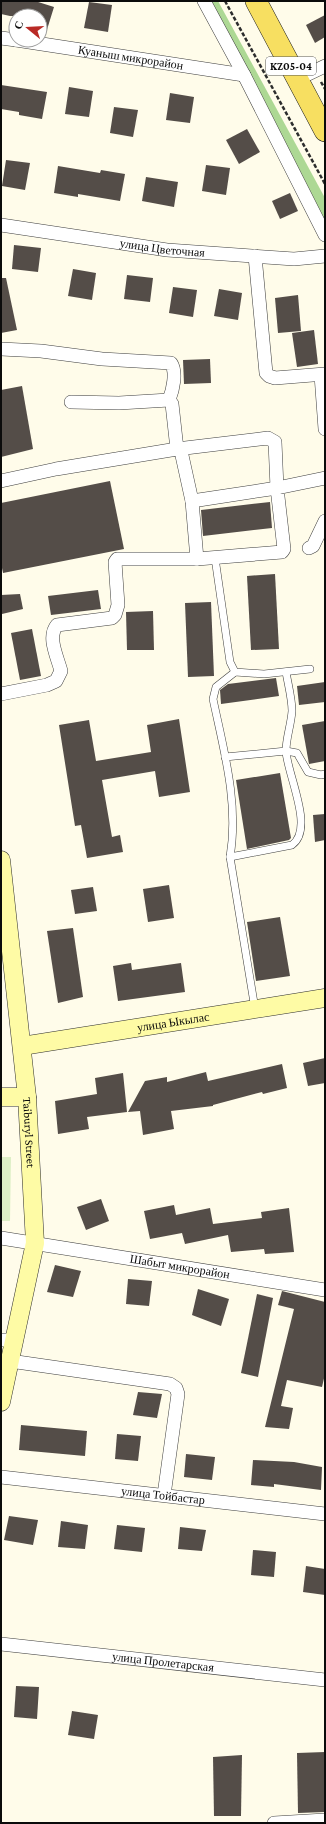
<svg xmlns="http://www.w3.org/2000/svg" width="326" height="1824" font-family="'Crimson Pro',serif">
	<rect width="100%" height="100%" fill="#fffcea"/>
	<polygon fill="#add894" points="204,1 218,1 325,198 325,235"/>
	<polygon fill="#deefc6" points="1,1157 11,1157 10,1221 1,1221"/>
	<g fill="#544d48">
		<polygon points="1,1 35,1 54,7 45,36 40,36 40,16 10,16 1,14"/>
		<polygon points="89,2 112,5 108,32 84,28"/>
		<polygon points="325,15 325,37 315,43 306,25"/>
		<polygon points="1,85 47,92 42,119 19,115 19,112 1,109"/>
		<polygon points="69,87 93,91 89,117 65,114"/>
		<polygon points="170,93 194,97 190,123 166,120"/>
		<polygon points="114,107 138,110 133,137 110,133"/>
		<polygon points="247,129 260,152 239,164 226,140"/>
		<polygon points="6,160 30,163 25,190 2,186"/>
		<polygon points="206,165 230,168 226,195 202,191"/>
		<polygon points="58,166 100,173 101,170 125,174 120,201 78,194 78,197 54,193"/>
		<polygon points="146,177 178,182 174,207 142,201"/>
		<polygon points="290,193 298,211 280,219 272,201"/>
		<polygon points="14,245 41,248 38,272 12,269"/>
		<polygon points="73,269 96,273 92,300 68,296"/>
		<polygon points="127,275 153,278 150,302 124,299"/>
		<polygon points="1,278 6,278 17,330 1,333"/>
		<polygon points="173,287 197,290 193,317 169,313"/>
		<polygon points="219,289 242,293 238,320 214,316"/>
		<polygon points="298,295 301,331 278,333 275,298"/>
		<polygon points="314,330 318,364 297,367 292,333"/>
		<polygon points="210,359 211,383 184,384 183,360"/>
		<polygon points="22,386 33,449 1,457 1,390"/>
		<polygon points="110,481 124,549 3,573 1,563 1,503"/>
		<polygon points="270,502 272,528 203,536 201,510"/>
		<polygon points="275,574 279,649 251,650 247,576"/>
		<polygon points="98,590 101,609 51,615 48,596"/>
		<polygon points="20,594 23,609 2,614 1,595"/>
		<polygon points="211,602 214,676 188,677 185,603"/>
		<polygon points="153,611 154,650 127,650 126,612"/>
		<polygon points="32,629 41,676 20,680 11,633"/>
		<polygon points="276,678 279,696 221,704 220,690 228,684"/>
		<polygon points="325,682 325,702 299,705 297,686"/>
		<polygon points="179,719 190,792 159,797 155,771 102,780 112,837 120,835 123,852 87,858 81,825 75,826 59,725 89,720 96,761 151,752 147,725"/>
		<polygon points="325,721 325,761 309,764 302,725"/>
		<polygon points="280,773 291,838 289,840 247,849 236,780"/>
		<polygon points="325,814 325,840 315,842 313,815"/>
		<polygon points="169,885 174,918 148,922 143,889"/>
		<polygon points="93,887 97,911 75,914 71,890"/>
		<polygon points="280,917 290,976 256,981 247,922"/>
		<polygon points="73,928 83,997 58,1003 47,931"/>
		<polygon points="131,963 132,970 181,963 185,992 118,1001 113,966"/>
		<polygon points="325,1058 325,1083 308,1086 303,1063"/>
		<polygon points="282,1064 287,1088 263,1094 262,1092 213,1105 213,1106 171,1111 174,1129 143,1135 140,1111 128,1112 145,1081 167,1077 167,1082 206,1072 208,1081"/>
		<polygon points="123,1073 127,1112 87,1117 89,1129 58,1134 55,1101 97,1094 95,1078"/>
		<polygon points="101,1199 109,1221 86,1230 77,1207"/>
		<polygon points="174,1205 176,1215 210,1208 213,1224 262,1218 261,1212 289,1208 294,1252 265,1254 264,1249 231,1252 228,1235 185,1244 182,1233 150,1239 144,1211"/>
		<polygon points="55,1265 81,1271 73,1297 47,1292"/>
		<polygon points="128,1279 152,1281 149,1306 126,1304"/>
		<polygon points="198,1289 229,1299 221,1326 192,1315"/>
		<polygon points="282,1291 325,1302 325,1374 322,1387 287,1380 281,1406 293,1408 289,1429 265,1427 294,1309 278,1305"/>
		<polygon points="257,1294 273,1298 258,1377 241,1373"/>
		<polygon points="138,1392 162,1394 157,1418 133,1415"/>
		<polygon points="21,1425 87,1431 85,1456 19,1450"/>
		<polygon points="117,1434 141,1436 138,1461 115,1459"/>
		<polygon points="186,1454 215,1457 212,1480 184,1477"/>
		<polygon points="253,1460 294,1462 322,1467 321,1490 274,1484 274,1487 251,1485"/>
		<polygon points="9,1516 38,1520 33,1545 4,1540"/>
		<polygon points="61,1521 88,1525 85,1549 58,1547"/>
		<polygon points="117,1525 145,1528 142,1552 114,1549"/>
		<polygon points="180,1527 206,1530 202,1551 178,1549"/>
		<polygon points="253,1550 276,1552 274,1577 251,1575"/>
		<polygon points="306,1566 325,1569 325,1595 303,1592"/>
		<polygon points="16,1686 39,1687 37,1719 14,1717"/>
		<polygon points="72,1711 98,1715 94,1739 68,1735"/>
		<polygon points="325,1752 325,1812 298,1813 297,1753"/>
		<polygon points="242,1755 241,1816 214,1816 213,1757"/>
	</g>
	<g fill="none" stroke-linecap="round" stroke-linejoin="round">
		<g stroke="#3e3e3e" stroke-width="8">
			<g id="lane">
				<polyline points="215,558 230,662 235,672 264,674 310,669"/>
				<path d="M235,672L216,687L213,699C224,751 239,804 230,857L255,1009"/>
				<polyline points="225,757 286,751 297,753 308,772 321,775 325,774"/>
				<path d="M230,857L292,845C315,829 287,774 286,751C286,738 291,725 292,711C292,699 288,684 286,672"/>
			</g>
		</g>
		<g stroke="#3e3e3e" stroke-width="14">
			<g id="street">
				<polyline points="204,1 244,75 325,235"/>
				<polyline points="1,38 16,40"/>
				<path id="s1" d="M16,40L244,75"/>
				<polyline points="298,79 325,66"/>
				<path id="s2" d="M1,225L167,250L294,259L325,256"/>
				<polyline points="255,256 266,373 269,376 275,378 325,374"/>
				<path d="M1,349L41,351L102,359L171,363C177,372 173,390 169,400"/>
				<polyline points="321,375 325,429"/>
				<polyline points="71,402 119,403 169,400 172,404 177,449 268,438 275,442 277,488 192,501"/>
				<polyline points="1,481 56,469 177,449 181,451 192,501 197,559"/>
				<polyline points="309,548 313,546 325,521"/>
				<path d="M1,694L47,685L56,681L61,671C57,656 47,637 57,625L112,618L115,615L118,605L115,562L117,559H197L282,552L284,549L277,488L325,478"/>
				<path id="s3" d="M1,1238L325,1290"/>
				<polyline points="1,1340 15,1340"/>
				<polyline points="10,1361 170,1384 176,1388 178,1394 164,1495"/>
				<path id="s4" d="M1,1477L325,1514"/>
				<path id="s5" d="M1,1644L325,1680"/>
				<polyline points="274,1823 325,1820"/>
			</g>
		</g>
		<g stroke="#2d2d2d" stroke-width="19">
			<g id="secondary">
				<path id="s6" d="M1,860L27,1097L35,1243L1,1402"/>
				<path id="s7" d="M22,1046L325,998"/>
				<polyline points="1,1097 27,1097"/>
			</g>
		</g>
		<g stroke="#1c1c1c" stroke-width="22">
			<polyline id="primary" points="256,1 325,131"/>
		</g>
		<g stroke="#2d2d2d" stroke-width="2.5" stroke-dasharray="4 2" stroke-linecap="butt">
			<polyline points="225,1 325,184"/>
			<polyline points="321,82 325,89"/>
		</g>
		<use href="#lane" stroke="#fff" stroke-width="7"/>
		<use href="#street" stroke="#fff" stroke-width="13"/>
		<use href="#secondary" stroke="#fefba5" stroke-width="18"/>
		<use href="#primary" stroke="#f7df61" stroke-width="21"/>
	</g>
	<g text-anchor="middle" stroke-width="4" stroke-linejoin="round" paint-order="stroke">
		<rect fill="#fff" stroke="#545454" stroke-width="1" x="266" y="57" width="50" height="18" rx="3"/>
		<g font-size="11" font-weight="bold" fill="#0b0b0b">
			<text x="291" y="70">KZ05-04</text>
		</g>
		<g font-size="12" fill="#0b0b0b" stroke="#fff">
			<text dy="4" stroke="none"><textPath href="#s1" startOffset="116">Куаныш микрорайон</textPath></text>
			<text dy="4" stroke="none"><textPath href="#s2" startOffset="163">улица Цветочная</textPath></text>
			<text dy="4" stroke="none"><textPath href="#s7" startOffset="153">улица Ыкылас</textPath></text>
			<text dy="4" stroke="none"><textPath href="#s6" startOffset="274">Taiburyl Street</textPath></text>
			<text dy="4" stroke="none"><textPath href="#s3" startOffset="181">Шабыт микрорайон</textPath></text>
			<text dy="4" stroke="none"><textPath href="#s4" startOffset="163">улица Тойбастар</textPath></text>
			<text dy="4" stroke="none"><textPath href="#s5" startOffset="163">улица Пролетарская</textPath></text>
		</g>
	</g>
	<rect width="326" height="1824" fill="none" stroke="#0b0b0b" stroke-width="4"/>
	<g transform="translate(28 28) rotate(288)"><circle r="19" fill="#ffffff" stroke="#9d9d9d"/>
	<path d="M0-3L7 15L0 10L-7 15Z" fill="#b92a26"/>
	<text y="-6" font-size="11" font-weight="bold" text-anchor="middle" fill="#0b0b0b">С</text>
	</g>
</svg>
